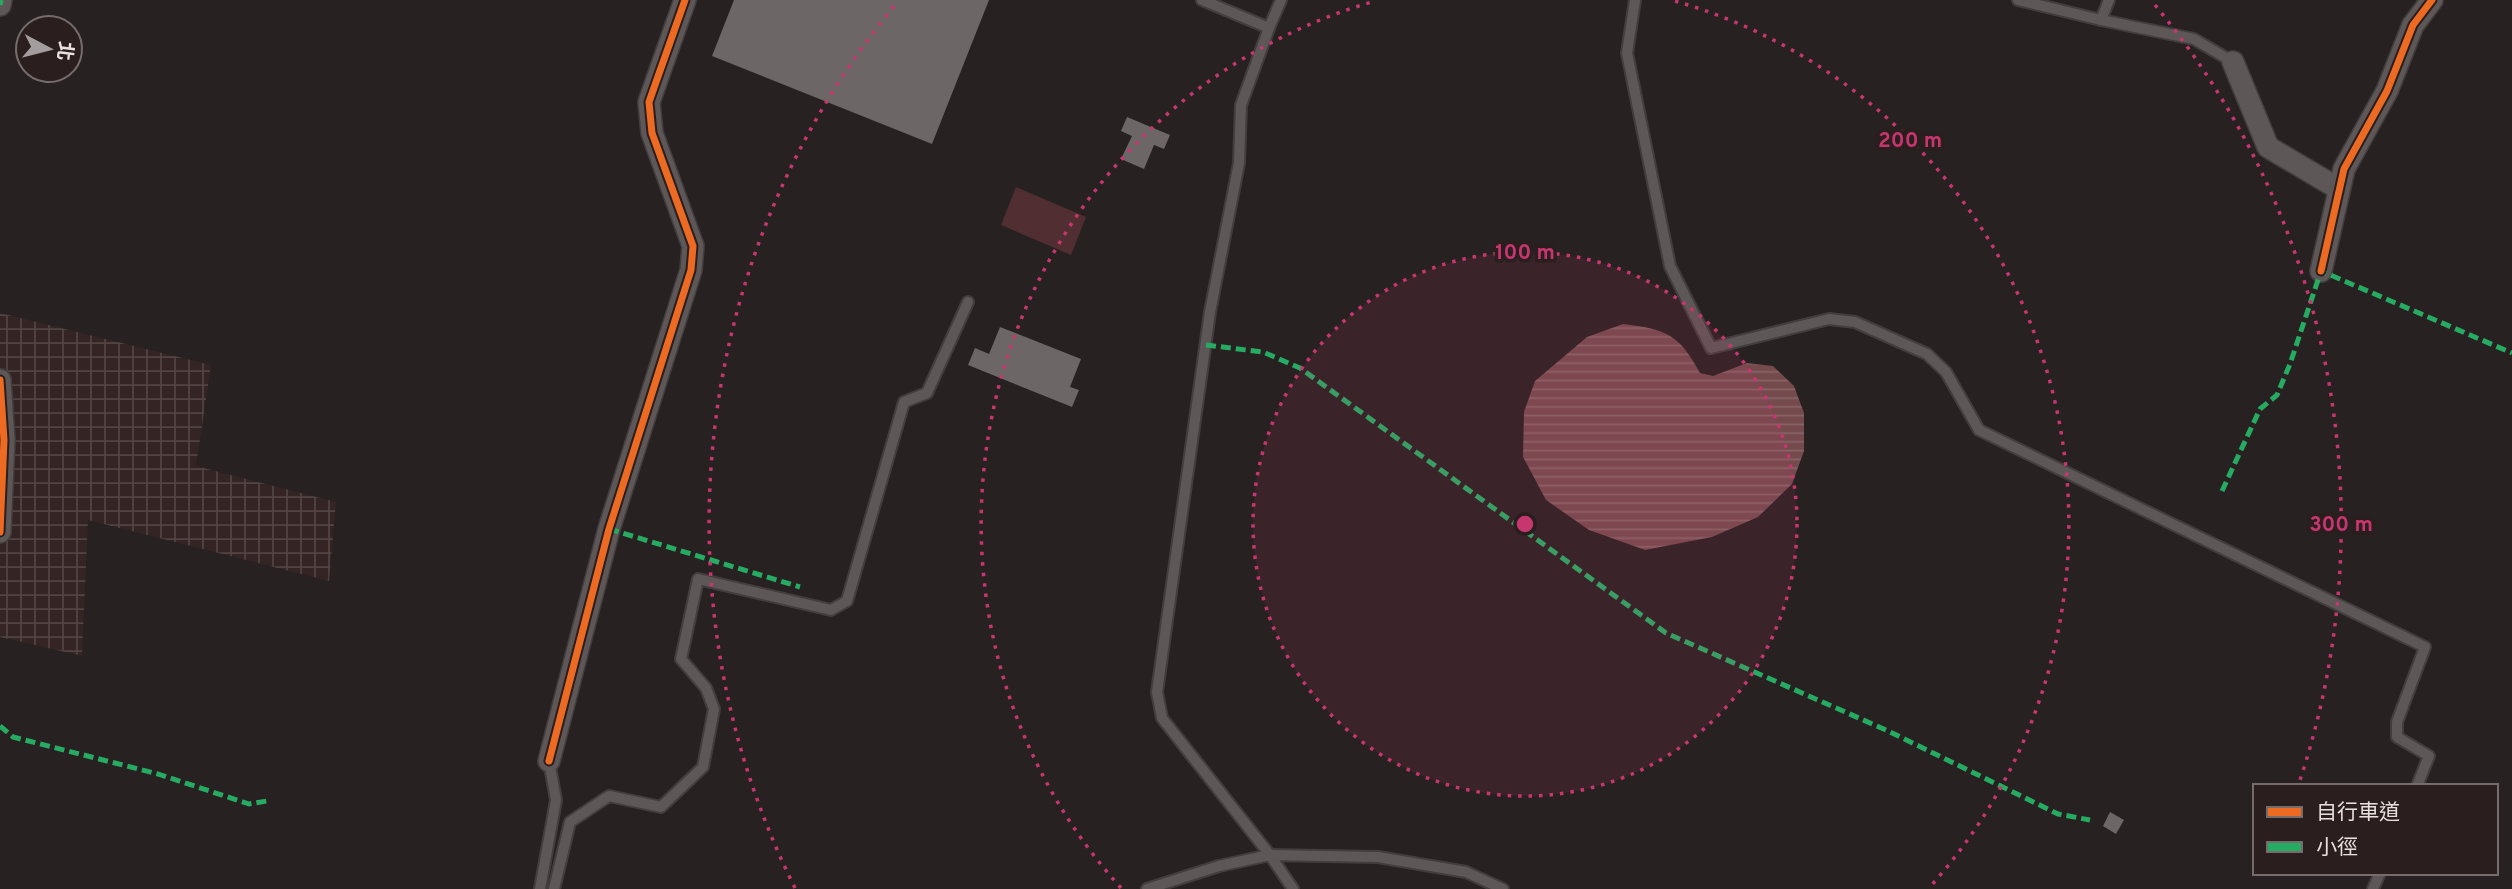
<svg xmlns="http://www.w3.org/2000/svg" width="2512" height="889" font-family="Overpass,'Noto Sans TC',sans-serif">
	<defs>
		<pattern id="industrial-grid" width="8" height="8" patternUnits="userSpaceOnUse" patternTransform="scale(1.75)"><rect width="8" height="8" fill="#352424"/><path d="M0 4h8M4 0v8" fill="none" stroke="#524444"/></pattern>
		<pattern id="water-rules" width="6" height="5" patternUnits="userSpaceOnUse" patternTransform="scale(1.75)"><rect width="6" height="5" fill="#744a4d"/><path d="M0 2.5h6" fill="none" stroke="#886466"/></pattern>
	</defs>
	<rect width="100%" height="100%" fill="#272121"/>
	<polygon fill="url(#industrial-grid)" points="0,313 211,365 196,466 336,502 329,581 88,520 82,656 0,637"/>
	<polygon fill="#502e31" points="1016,187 1086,217 1071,255 1001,225"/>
	<path fill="url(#water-rules)" d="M1623,324C1666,329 1679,334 1700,373L1713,376L1747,363L1773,366L1794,386L1804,413V451L1792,484L1758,517L1712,537L1645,550L1589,530L1546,500L1523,457L1524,412L1535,381L1587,337Z"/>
	<g fill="#6c6666">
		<polygon points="734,0 989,0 932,144 712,56"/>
		<polygon points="1127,117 1170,135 1164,149 1154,145 1144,169 1121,159 1132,136 1121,131"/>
		<polygon points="1000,327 1081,359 1070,387 1079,390 1072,407 968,365 975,348 989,354"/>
		<polygon points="2110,812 2124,820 2116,834 2103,826"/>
	</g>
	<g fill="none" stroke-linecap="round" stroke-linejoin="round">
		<g stroke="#433e3e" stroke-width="14">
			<g id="lane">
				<polyline points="1202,0 1269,28 1281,0"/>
				<polyline points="1635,0 1627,53 1670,266 1711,348 1829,319 1855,322 1927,354 1946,372 1979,430 2425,647 2397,722 2397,737 2429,756 2417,786"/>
				<polyline points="2018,0 2101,20 2194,39 2233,62"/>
				<polyline points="2101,20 2109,0"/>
				<polyline points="1269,28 1241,105 1239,163 1210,312 1157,692 1162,718 1270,855 1293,889"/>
				<polyline points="540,889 556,800 549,761"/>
				<polyline points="554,889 570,822 609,796 661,807 703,767 714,709 706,688 681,659 698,579 831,610 847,601 904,402 927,393 968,302"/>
				<polyline points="1147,889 1219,866 1270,855 1378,857 1466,872 1503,889"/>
				<polyline points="2373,889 2380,873"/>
			</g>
		</g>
		<g stroke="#433e3e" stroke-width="24">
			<g id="street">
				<polyline points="0,5 1,0"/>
				<polyline points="2233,62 2268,147 2339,189"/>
				<polyline points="2321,271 2344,169 2387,91 2413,25 2432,0"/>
				<polyline points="0,380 4,440 0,532"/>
				<polyline points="549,761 609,529 691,270 693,246 652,133 649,102 685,0"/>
			</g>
		</g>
		<use href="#lane" stroke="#5d5757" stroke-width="10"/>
		<use href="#street" stroke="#5d5757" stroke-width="21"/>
		<g stroke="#26ab63" stroke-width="5" stroke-dasharray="10 5" stroke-linecap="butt">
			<polyline points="0,5 1,0"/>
			<polyline points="1206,345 1263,352 1300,368 1666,633 1886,730 2058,814 2090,820"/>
			<polyline points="2222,491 2260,409 2277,395 2290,364 2321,271 2512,353"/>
			<polyline points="609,529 800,587"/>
			<polyline points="0,726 13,737 158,774 249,804 267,801"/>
		</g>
		<g stroke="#2a1e1f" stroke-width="11">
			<g id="cycleway">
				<polyline points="2321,271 2344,169 2387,91 2413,25 2432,0"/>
				<polyline points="0,380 4,440 0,532"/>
				<polyline points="549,761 609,529 691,270 693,246 652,133 649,102 685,0"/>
			</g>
		</g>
		<use href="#cycleway" stroke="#ed6a23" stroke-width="7"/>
	</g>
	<circle cx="1525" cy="524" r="272" fill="#c8366f" fill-opacity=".12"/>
	<g fill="none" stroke="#c8366f" stroke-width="3.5" stroke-dasharray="3.5 7">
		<circle cx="1525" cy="524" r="272"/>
		<path d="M1121 888A544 544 0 0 1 1375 1M1675 1A544 544 0 0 1 1929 888"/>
		<path d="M795 888A816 816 0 0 1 895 5M2155 5A816 816 0 0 1 2299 783"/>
	</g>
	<circle cx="1525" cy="524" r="10" fill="#c8366f" stroke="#2a1e1f" stroke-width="3.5"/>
	<g font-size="21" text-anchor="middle" font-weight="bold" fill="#c8366f" stroke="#2a1e1f" stroke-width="7" stroke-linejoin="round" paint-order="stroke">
		<text x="1910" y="147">200 m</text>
		<text x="1525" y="259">100 m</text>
		<text x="2341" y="531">300 m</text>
	</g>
	<rect x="2253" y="784" width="245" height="91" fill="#2a1e1f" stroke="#766c6c" stroke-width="2"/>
	<rect x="2267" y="807" width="35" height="10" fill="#ed6a23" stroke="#766c6c" stroke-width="2"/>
	<text x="2316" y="819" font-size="21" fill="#e8e0e0">自行車道</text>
	<rect x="2267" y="842" width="35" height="10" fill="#26ab63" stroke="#766c6c" stroke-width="2"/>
	<text x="2316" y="854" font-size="21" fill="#e8e0e0">小徑</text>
	<g transform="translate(49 49) rotate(97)"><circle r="33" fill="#2a1e1f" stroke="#766c6c" stroke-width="2"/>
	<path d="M0-5L12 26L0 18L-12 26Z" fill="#a49d9d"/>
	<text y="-10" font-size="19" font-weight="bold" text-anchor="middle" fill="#e8e0e0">北</text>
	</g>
</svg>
